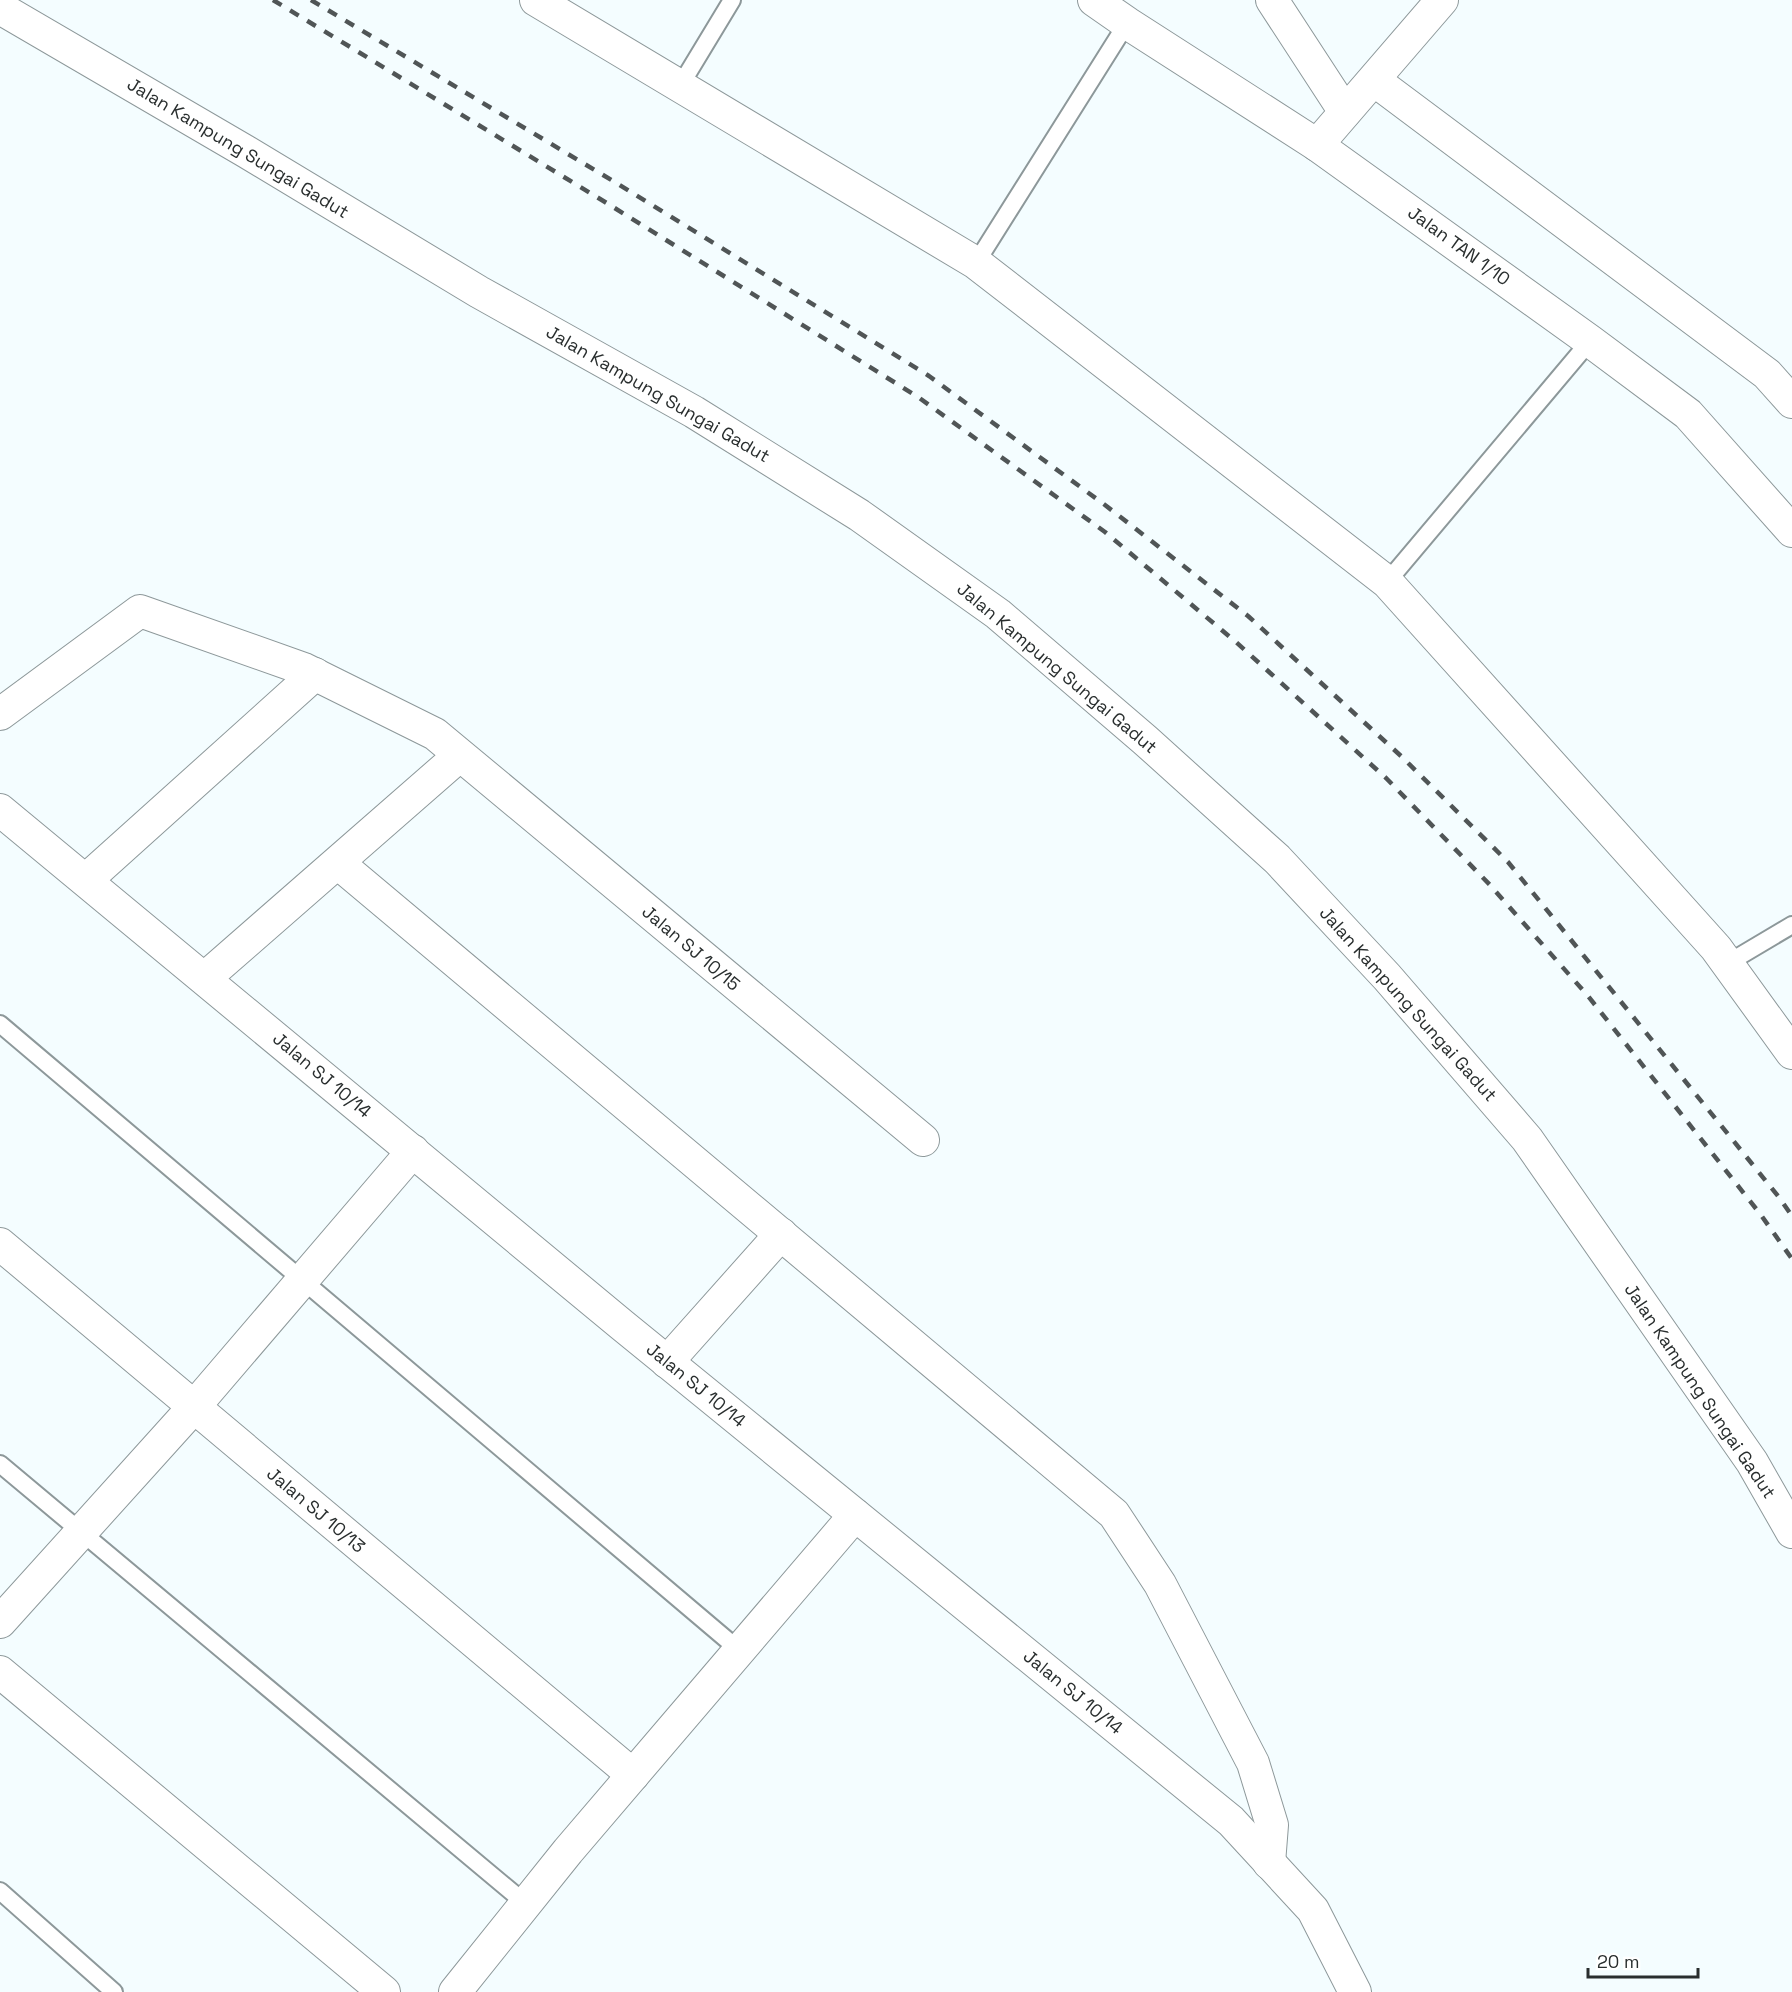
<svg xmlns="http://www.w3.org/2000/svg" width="1792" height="1992" font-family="'Space Grotesk',sans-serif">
	<rect width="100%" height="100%" fill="#f4fdff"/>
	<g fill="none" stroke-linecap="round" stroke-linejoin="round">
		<g stroke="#8d989a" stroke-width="20">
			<g id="lane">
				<polyline points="680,86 732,0"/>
				<polyline points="976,263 1127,23"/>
				<polyline points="1387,582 1590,341"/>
				<polyline points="1728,963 1792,925"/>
				<polyline points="0,1024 739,1650"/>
				<polyline points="0,1464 525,1903"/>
				<polyline points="0,1891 114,1992"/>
			</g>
		</g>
		<g stroke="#8d989a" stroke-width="34">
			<g id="street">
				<polyline points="536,0 976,263 1387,582 1716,948 1792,1053"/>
				<polyline points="1094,0 1127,23 1317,145 1590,341 1688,414 1792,531"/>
				<polyline points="1272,0 1345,112"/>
				<polyline points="0,8 245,151 479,292 694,412 859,515 998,614 1145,740 1277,859 1387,977 1527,1139 1752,1462 1792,1532"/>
				<polyline points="1374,80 1767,374 1792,402"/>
				<polyline points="1317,145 1442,0"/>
				<polyline points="0,714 140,611 304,669 435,734 923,1140"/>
				<polyline points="0,810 622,1325 1231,1821 1313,1910 1355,1992"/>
				<polyline points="338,863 1114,1514 1160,1584 1253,1763 1272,1825 1269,1863"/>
				<polyline points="86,880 315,674"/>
				<polyline points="205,978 459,756"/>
				<polyline points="0,1244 633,1775"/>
				<polyline points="667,1362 781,1234"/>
				<polyline points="0,1622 193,1408 413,1151"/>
				<polyline points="0,1672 384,1992"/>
				<polyline points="455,1992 568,1851 855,1515"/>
			</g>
		</g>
		<use href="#lane" stroke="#fff" stroke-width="16"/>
		<use href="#street" stroke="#fff" stroke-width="32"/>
		<g stroke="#505556" stroke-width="4.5" stroke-dasharray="10 10" stroke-linecap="butt">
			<polyline points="273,0 605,202 918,397 1105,532 1236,642 1386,778 1490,885 1588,996 1761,1215 1792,1259"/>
			<polyline points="311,0 618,184 929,376 1105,505 1248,616 1401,756 1508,862 1778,1196 1792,1216"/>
		</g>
	</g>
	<g text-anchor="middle" stroke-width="5" stroke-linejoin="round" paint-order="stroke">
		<g font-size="18" fill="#292e2e" stroke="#fff">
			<text transform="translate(238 148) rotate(31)" y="6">Jalan Kampung Sungai Gadut</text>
			<text transform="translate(1459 246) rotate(36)" y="6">Jalan TAN 1/10</text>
			<text transform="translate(658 394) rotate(30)" y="6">Jalan Kampung Sungai Gadut</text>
			<text transform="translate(1057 668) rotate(40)" y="6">Jalan Kampung Sungai Gadut</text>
			<text transform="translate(691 948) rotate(40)" y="6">Jalan SJ 10/15</text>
			<text transform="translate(1408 1004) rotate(48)" y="6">Jalan Kampung Sungai Gadut</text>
			<text transform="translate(322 1075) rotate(40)" y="6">Jalan SJ 10/14</text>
			<text transform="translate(696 1385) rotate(39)" y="6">Jalan SJ 10/14</text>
			<text transform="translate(1700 1391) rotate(56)" y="6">Jalan Kampung Sungai Gadut</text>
			<text transform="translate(316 1510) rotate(40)" y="6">Jalan SJ 10/13</text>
			<text transform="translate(1073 1692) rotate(39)" y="6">Jalan SJ 10/14</text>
		</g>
	</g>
	<path d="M1588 1968v9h110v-9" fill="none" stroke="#292e2e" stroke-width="3"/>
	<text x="1597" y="1968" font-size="18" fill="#292e2e" stroke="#ffffff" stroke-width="4.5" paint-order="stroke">20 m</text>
</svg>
